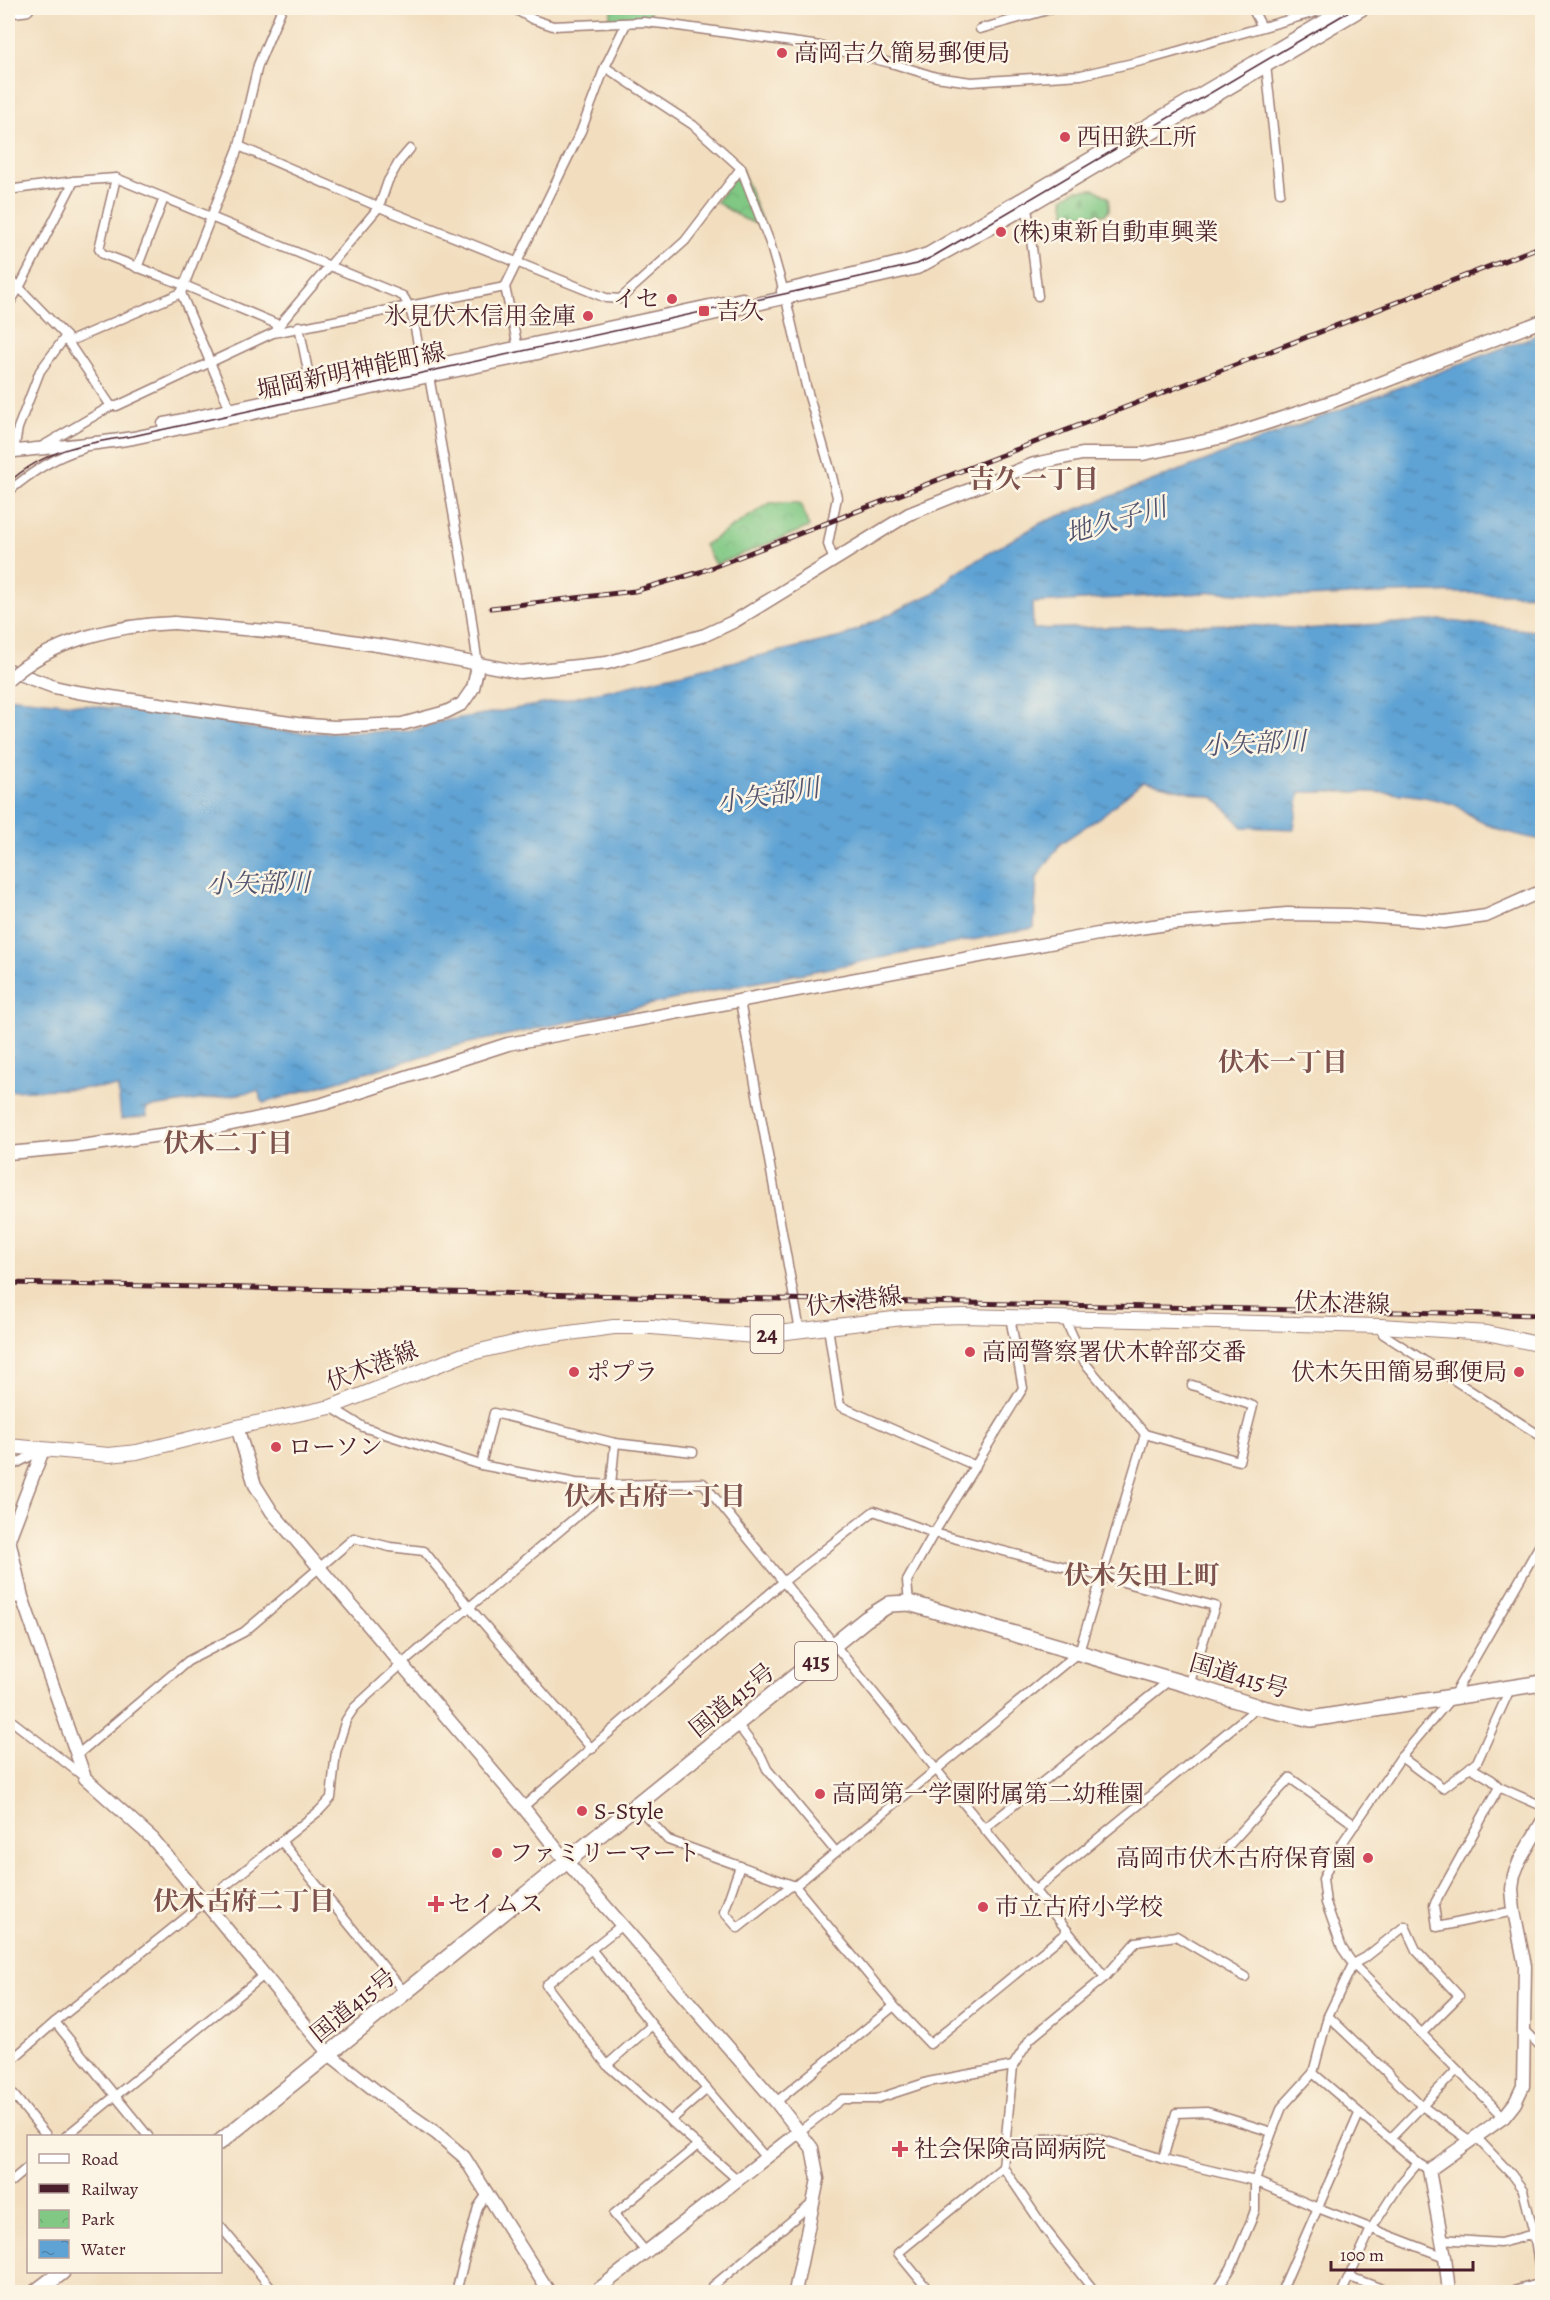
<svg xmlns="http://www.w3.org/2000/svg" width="1550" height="2300" font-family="Alegreya,'Noto Serif JP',serif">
	<defs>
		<pattern id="cemetery-stones" width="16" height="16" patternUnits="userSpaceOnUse" patternTransform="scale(1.5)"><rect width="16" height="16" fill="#80c884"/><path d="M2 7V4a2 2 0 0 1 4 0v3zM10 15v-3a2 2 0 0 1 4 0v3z" fill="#70ab72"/></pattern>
		<pattern id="park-crowns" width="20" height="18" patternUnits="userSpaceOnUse" patternTransform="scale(1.5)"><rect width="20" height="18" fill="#80c884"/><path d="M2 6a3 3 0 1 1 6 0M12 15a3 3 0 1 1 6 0" fill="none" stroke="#70ab72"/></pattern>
		<pattern id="water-ripples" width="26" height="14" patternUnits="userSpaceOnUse" patternTransform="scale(1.5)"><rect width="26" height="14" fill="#5fa3d4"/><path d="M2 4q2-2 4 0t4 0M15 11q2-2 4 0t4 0" fill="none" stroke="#5084ac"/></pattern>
	</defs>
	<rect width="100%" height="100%" fill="#fcf5e5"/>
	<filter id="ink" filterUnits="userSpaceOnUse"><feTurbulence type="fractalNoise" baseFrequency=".0167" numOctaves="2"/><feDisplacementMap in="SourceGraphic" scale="12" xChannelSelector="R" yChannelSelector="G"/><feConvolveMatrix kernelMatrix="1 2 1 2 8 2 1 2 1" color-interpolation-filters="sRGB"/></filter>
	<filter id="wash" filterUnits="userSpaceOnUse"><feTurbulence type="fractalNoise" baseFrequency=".008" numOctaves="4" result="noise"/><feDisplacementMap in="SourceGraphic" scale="24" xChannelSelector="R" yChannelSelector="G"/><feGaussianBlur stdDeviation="1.35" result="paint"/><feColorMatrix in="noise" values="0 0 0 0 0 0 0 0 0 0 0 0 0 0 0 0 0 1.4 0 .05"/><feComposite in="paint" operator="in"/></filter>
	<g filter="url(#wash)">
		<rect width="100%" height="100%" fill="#f2debf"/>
		<polygon fill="url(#cemetery-stones)" stroke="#657458" stroke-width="1.5" points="1095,189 1109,198 1109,210 1104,215 1066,213 1063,198 1076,190"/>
		<g fill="url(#park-crowns)" stroke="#657458" stroke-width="1.5">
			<polygon points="613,8 648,8 650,10 650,21 608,21"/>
			<polygon points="741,168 764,227 744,219 716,202"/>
			<polygon points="770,503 800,503 809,527 715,565 704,545"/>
		</g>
		<path fill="url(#water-ripples)" stroke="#546180" stroke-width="1.5" d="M1542,333V595L1424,592L1304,597L1221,592L1032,603L1033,629L1232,624L1303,629L1442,620L1542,632V840C1523,837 1493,829 1476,819C1468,815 1462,807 1453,804C1406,789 1349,792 1300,792L1294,829L1243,827L1215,798L1143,781L1103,815L1061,843L1037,877L1034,928L742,985L460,1045L263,1103L258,1091L146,1108L147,1116L121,1119L118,1087L8,1091V697L234,721L241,727L305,733L411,731L443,721L555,702L842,637L938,591L953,574L1041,523Z"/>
	</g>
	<g filter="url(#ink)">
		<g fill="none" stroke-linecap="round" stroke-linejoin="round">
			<g stroke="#9e7e75" stroke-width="11">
				<g id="street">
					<polyline points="513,8 532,19 553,26 644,22 664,24 820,46 891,63 936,77 971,82 1081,75 1150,59 1316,12 1325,10 1335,20"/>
					<polyline points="1017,8 1027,16"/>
					<polyline points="1252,8 1262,27"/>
					<polyline points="980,29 1055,8"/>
					<polyline points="1266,65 1280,192"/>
					<polyline points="605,67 693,125 741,168 770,243 786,299 806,386 832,476 837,497 828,544 834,561"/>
					<polyline points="239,146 379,207 606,298 620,299 685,241 741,168"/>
					<polyline points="116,178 99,249 103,254 184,285 279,325"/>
					<path d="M8,190L74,181L116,178L403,296C419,319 414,352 429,376L471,614L478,666"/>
					<polyline points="1027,207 1038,296"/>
					<polyline points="137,268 164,198"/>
					<polyline points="8,276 66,336 68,342 111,406"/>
					<polyline points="181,293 232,414"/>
					<polyline points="8,306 19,288 74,181"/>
					<polyline points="299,326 313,396"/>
					<polyline points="277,328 379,207 388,181 399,162 410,149"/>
					<polyline points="68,342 181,293 239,146 258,65 282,8"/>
					<polyline points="519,352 505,287 581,131 605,67 626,24"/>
					<polyline points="41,447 111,406 117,406 273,333 505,287"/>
					<polyline points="14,451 18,428 40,371 66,336"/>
					<path d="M8,492C30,473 54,457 82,449"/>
					<polyline points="740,1001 800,1331"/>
					<polyline points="1065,1319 1085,1363 1145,1434 1239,1461 1253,1406 1192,1385"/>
					<polyline points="1381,1326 1383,1334 1542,1437"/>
					<polyline points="828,1327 840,1406 976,1466"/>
					<polyline points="331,1407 363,1427 481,1465 576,1483 614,1485 703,1483 1105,1977"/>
					<polyline points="8,1465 13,1465 43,1450"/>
					<polyline points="481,1465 494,1413 615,1443 693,1452"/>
					<polyline points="611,1485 615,1443"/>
					<polyline points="8,1601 22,1597"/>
					<polyline points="909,1603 907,1581 934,1533 1023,1388 1010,1317"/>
					<polyline points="8,1718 83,1776"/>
					<polyline points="737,1724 761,1756 767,1769 836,1852"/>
					<polyline points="77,1755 188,1661 244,1632 354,1538 390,1547 424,1551 470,1608 592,1749"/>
					<polyline points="1401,1757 1443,1788 1477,1762 1510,1689"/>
					<polyline points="1470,1767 1492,1780 1499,1787 1542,1806"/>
					<polyline points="1499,1787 1434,1905 1437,1927 1514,1911"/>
					<polyline points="636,1805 668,1840 795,1886 894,2006 930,2044 1068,1931"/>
					<polyline points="523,1807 783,1582 874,1511 934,1533 1215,1606 1189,1685"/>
					<polyline points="984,1829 1170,1680"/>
					<polyline points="281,1841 405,1993"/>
					<polyline points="1211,1865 1290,1778 1355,1825"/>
					<polyline points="740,1866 724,1912 738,1928 792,1885"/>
					<polyline points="795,1886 1079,1652 1145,1434"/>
					<polyline points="1034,1891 1258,1707"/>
					<polyline points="622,1925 546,1985 607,2065 738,2180"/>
					<polyline points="591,1949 652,2025 766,2158"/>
					<polyline points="1328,2016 1422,2106 1469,2140"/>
					<polyline points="55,2022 148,2136"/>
					<polyline points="1524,2029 1542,2048"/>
					<polyline points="8,2063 55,2022 319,1811 331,1798 336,1752 346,1720 354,1708 402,1664 614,1485"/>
					<polyline points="607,2065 652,2025"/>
					<polyline points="1313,2073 1418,2163 1429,2170"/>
					<polyline points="8,2088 47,2136"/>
					<polyline points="776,2102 894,2006"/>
					<polyline points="1504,2117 1353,1964 1342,1948 1326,1903 1323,1879 1332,1858 1401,1757 1453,1696 1542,1541"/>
					<polyline points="670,2121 707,2089"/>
					<polyline points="800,2131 842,2099 876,2099 928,2082 1013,2066"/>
					<polyline points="66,2136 264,1975"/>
					<polyline points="1476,2137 1511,2174 1523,2190 1534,2234 1542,2283 1510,2292"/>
					<polyline points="1042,2139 1093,2137 1163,2159 1255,2181 1318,2208 1445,2257"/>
					<polyline points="1390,2139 1457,2070"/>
					<polyline points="1163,2159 1176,2113 1207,2112 1272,2132"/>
					<polyline points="8,2184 28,2167"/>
					<polyline points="220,2226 275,2292"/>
					<polyline points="1441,2239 1500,2243 1534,2234"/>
					<polyline points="646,2252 614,2214 698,2145"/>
					<polyline points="1350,2277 1390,2292"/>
					<polyline points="456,2292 478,2207 487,2194"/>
					<polyline points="719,2292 713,2286 814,2202"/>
					<polyline points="930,2292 898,2253 1003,2167"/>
					<polyline points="1095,2292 1045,2229 1003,2167 1013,2066 1030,2039 1105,1977 1136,1942 1176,1936 1245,1977"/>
					<polyline points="1216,2292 1231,2268 1251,2221 1255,2210 1255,2181 1272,2132 1282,2107 1313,2073 1328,2016 1353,1964 1366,1957 1405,1926 1416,1950 1459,1996 1422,2033"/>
					<polyline points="1281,2292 1359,2114"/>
					<polyline points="1342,2292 1371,2229 1400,2184 1418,2163"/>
				</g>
			</g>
			<g stroke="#9e7e75" stroke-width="15">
				<g id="secondary">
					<polyline points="783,291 903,262 928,254 1340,12"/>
					<polyline points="164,424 742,299"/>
					<path d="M8,452C49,447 91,445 133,438L520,357L917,268L1027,207L1364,8"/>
					<polyline points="174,623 312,635 396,648 520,672 607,663 705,635 735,621 909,514 1034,464 1082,454 1143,454 1224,437 1331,402 1542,321"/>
					<polyline points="8,670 54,687 77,692 297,724 334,727 402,724 446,712 462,704 473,688 478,666"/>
					<polyline points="8,1153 74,1147 218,1127 323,1104 508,1044 1098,934 1167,924 1287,914 1349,915 1444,922 1486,916 1542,891"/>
					<polyline points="237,1427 255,1485 272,1512 523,1807 566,1861 776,2102 812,2148 818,2179 795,2292"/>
					<polyline points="43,1450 9,1539 22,1597 85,1778 153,1839 329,2054 380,2094 436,2133 464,2157 549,2292"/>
					<polyline points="595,2292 800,2131"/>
					<polyline points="1449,2292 1445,2257 1429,2170 1504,2117 1515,2103 1523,2086 1525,1966 1514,1911 1512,1889 1514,1875 1520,1860 1542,1822"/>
				</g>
			</g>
			<g stroke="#9e7e75" stroke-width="16">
				<polyline id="primary" points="8,1446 109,1455 137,1452 237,1427 331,1407 463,1355 539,1337 614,1327 652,1327 754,1336 902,1318 963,1316 1381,1326 1487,1333 1542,1345"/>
			</g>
			<g stroke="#9e7e75" stroke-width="18">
				<g id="highway">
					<polyline points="8,10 26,8"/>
					<polyline points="220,2142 866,1619 890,1604 909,1603 1189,1685 1258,1707 1311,1719 1542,1683"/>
					<polyline points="36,2292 62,2272"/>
				</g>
			</g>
			<use href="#street" stroke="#fff" stroke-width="8"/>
			<use href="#secondary" stroke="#fff" stroke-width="12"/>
			<use href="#primary" stroke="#fff" stroke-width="14"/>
			<use href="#highway" stroke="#fff" stroke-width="15"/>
			<path stroke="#4a1f2b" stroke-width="1.5" d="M8,483C45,449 85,443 133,436L784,294L917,264L932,257L1355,8"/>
			<g stroke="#4a1f2b" stroke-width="5">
				<g id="rail">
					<polyline points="491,608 635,591 700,572 1542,246"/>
					<polyline points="8,1283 1542,1315"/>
				</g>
			</g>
			<use href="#rail" stroke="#fcf5e5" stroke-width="3" stroke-dasharray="9" stroke-linecap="butt"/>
			<g stroke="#9e7e75" stroke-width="15" stroke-linecap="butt">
				<path id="secondary-bridge" d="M8,680C51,640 116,625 174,623"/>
			</g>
			<use href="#secondary-bridge" stroke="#fff" stroke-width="12"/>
		</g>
	</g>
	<g fill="#d1495b" stroke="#fcf5e5" stroke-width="2">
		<circle cx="782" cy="53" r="6"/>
		<circle cx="1065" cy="137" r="6"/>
		<circle cx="1001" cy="232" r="6"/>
		<circle cx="672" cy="299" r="6"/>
		<rect x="698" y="305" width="12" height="12" rx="3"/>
		<circle cx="588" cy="316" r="6"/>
		<circle cx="970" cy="1352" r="6"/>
		<circle cx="574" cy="1372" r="6"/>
		<circle cx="1519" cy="1372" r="6"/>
		<circle cx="276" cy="1447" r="6"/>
		<circle cx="820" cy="1794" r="6"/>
		<circle cx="582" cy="1811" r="6"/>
		<circle cx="497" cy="1853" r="6"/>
		<circle cx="1368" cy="1858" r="6"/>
		<path d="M433 1895h6v6h6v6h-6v6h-6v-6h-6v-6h6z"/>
		<circle cx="983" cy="1907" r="6"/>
		<path d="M897 2140h6v6h6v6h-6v6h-6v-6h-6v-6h6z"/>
	</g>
	<g text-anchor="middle" stroke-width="5" stroke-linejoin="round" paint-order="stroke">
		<g fill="#fcf5e5" stroke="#7f5f63" stroke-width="1.5">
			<rect x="750.5" y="1315" width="33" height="38" rx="4.5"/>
			<rect x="795" y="1642" width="42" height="38" rx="4.5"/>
		</g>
		<g font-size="22" font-weight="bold" fill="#4a1f2b">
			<text x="767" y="1342">24</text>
			<text x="816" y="1669">415</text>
		</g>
		<g font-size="24" fill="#4a1f2b" stroke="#fcf5e5" text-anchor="start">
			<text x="794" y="61">高岡吉久簡易郵便局</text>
			<text x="1077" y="145">西田鉄工所</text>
			<text x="1013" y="240">(株)東新自動車興業</text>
			<text x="660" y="307" text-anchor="end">イセ</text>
			<text x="716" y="319">吉久</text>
			<text x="576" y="324" text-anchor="end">氷見伏木信用金庫</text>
			<text x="982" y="1360">高岡警察署伏木幹部交番</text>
			<text x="586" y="1380">ポプラ</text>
			<text x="1507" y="1380" text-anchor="end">伏木矢田簡易郵便局</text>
			<text x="288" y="1455">ローソン</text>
			<text x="832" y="1802">高岡第一学園附属第二幼稚園</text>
			<text x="594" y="1819">S-Style</text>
			<text x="509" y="1861">ファミリーマート</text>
			<text x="1356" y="1866" text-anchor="end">高岡市伏木古府保育園</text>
			<text x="448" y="1912">セイムス</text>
			<text x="995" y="1915">市立古府小学校</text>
			<text x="914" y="2157">社会保険高岡病院</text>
		</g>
		<g font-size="24" fill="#4a1f2b" stroke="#fcf5e5">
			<text transform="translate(351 371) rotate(-12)" y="8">堀岡新明神能町線</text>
			<text transform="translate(854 1301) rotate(-7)" y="8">伏木港線</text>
			<text transform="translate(1342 1303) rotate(2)" y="8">伏木港線</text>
			<text transform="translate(372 1366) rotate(-21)" y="8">伏木港線</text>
			<text transform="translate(1239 1676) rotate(16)" y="8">国道415号</text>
			<text transform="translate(732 1700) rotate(-39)" y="8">国道415号</text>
			<text transform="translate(353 2005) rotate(-39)" y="8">国道415号</text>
		</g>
		<g font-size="26" font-weight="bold" fill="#7d524d" stroke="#fcf5e5">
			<text x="1034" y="488">吉久一丁目</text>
			<text x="1283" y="1071">伏木一丁目</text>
			<text x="228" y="1152">伏木二丁目</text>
			<text x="655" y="1505">伏木古府一丁目</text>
			<text x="1142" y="1584">伏木矢田上町</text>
			<text x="244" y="1910">伏木古府二丁目</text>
		</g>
		<g font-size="26" font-style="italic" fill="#52546f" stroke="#fcf5e5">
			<text transform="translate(1116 520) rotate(-16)" y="9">地久子川</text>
			<text transform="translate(1254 743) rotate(-3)" y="9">小矢部川</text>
			<text transform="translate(768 795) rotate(-9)" y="9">小矢部川</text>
			<text transform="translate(258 883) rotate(-1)" y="9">小矢部川</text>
		</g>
	</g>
	<rect width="1550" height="2300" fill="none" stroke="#fcf5e5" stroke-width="30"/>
	<rect x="27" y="2135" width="195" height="138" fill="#fcf5e5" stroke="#b59f9b" stroke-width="1.5"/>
	<rect x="39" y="2154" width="30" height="9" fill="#ffffff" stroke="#b59f9b" stroke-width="1.5"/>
	<text x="81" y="2165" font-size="18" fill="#4a1f2b">Road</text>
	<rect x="39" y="2184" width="30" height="9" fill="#4a1f2b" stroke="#b59f9b" stroke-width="1.5"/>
	<text x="81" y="2195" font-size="18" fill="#4a1f2b">Railway</text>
	<rect x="39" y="2210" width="30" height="18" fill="url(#park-crowns)" stroke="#b59f9b" stroke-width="1.5"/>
	<text x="81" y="2225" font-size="18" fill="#4a1f2b">Park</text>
	<rect x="39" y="2240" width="30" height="18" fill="url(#water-ripples)" stroke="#b59f9b" stroke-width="1.5"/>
	<text x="81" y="2255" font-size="18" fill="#4a1f2b">Water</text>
	<path d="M1331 2261v9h142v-9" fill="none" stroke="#4a1f2b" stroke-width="3"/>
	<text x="1340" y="2261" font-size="18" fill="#4a1f2b" stroke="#fcf5e5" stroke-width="4.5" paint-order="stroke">100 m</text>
</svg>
